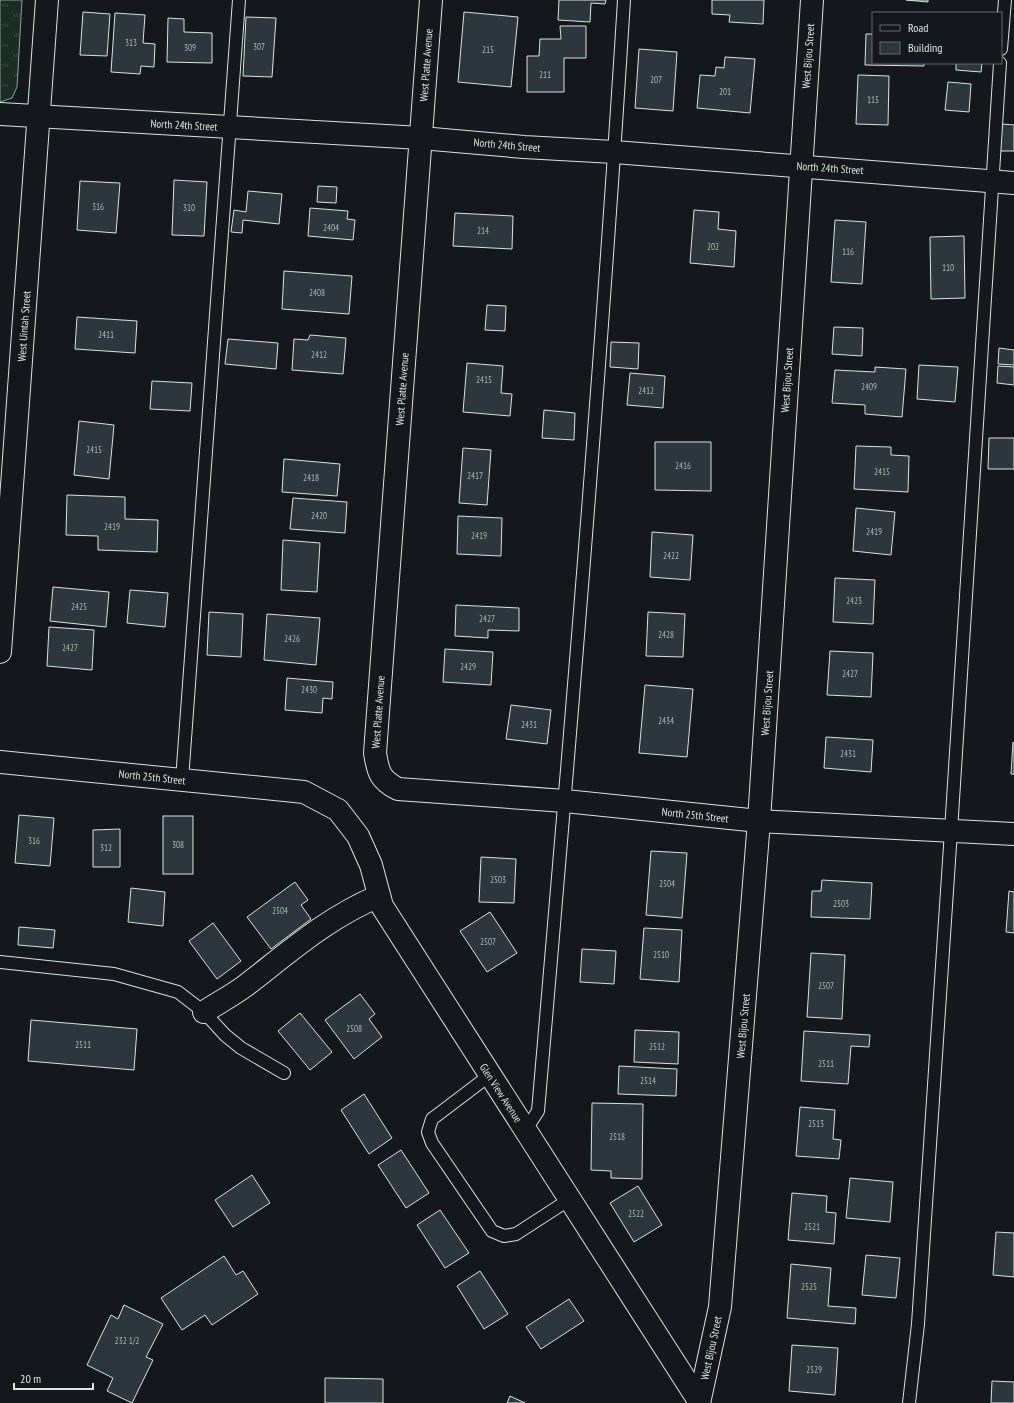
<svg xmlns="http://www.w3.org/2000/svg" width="1014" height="1403" font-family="'PT Sans Narrow',sans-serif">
	<defs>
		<pattern id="park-tufts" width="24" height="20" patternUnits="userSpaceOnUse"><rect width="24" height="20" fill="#1a2d24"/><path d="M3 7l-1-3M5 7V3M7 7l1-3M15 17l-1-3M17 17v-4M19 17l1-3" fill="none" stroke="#3b4b43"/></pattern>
	</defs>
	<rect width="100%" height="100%" fill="#14181c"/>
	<polygon fill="url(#park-tufts)" stroke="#939e99" points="0,0 22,0 17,87 12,98 0,102"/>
	<g fill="#2c363c" stroke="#d8e6dc">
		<polygon points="559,0 606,0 605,4 591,3 590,22 558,20"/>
		<polygon points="712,0 764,0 763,24 729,22 730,15 712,14"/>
		<polygon points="906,0 928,0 928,2"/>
		<polygon points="83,12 110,14 107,56 80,55"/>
		<polygon points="464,12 518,17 511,87 458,82"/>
		<polygon points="115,13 145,15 143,43 155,44 154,67 141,66 140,74 111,72"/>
		<polygon points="246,17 276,18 272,77 243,76"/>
		<polygon points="168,18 184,19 184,32 212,33 212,63 167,62"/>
		<polygon points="560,26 586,26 586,58 564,58 564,92 527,92 527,56 539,56 540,39 561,39"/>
		<polygon points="866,34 873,34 873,63 924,63 924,66 865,65"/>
		<polygon points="639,49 677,52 673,111 635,108"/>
		<polygon points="725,57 755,59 750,113 697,108 700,75 715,76 716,67 724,68"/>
		<polygon points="956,63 982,63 981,72 956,70"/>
		<polygon points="858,75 889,76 888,125 856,124"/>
		<polygon points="948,82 971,84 969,112 945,110"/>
		<polygon points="1002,124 1014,125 1014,151 1000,151"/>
		<polygon points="174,180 207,182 204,236 172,235"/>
		<polygon points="80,181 120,183 116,233 77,230"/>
		<polygon points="318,186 337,187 336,203 317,202"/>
		<polygon points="248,191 282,194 279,224 243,220 242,233 231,232 234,210 246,212"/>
		<polygon points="310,208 348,211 347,219 355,220 353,240 308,236"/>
		<polygon points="694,210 719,212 718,229 736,231 734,267 690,263"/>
		<polygon points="455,213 513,216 512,249 453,246"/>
		<polygon points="835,220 866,222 862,284 831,282"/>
		<polygon points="964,236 965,298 931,299 930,237"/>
		<polygon points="284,271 352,276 349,314 282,309"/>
		<polygon points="487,305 506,306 505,331 485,330"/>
		<polygon points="77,317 137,321 135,353 75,349"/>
		<polygon points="834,327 863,328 862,356 832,354"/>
		<polygon points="310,335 346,338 343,374 292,370 294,339 308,340"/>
		<polygon points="228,339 278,343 276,369 225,364"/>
		<polygon points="611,342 639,343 638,369 610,367"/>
		<polygon points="999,348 1014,350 1014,365 998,364"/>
		<polygon points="467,363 503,366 501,393 512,394 510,416 463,412"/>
		<polygon points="919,365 958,367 955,402 917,399"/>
		<polygon points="998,366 1014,367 1014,385 997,383"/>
		<polygon points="875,367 906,369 902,417 865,414 865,405 832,403 835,370 875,372"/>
		<polygon points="630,373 665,376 663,408 627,405"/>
		<polygon points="152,381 192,383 190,411 150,409"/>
		<polygon points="544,410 575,413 574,440 542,438"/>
		<polygon points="79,421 114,425 109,479 74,475"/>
		<polygon points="989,438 1014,438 1014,469 988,469"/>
		<polygon points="655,442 711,442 711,491 655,490"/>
		<polygon points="856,446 891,447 891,455 909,456 908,492 854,489"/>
		<polygon points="463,448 491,450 487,505 459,503"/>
		<polygon points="284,459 340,464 337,496 282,492"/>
		<polygon points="67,495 125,497 125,519 158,520 157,552 98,550 98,536 66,535"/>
		<polygon points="293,498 347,502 345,533 290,529"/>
		<polygon points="856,508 895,512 891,555 853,551"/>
		<polygon points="458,516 502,518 501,556 457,554"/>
		<polygon points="652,532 693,535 690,580 650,577"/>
		<polygon points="283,540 320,543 317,592 281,590"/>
		<polygon points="835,578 875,580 873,624 833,622"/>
		<polygon points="53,587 109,592 106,627 50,621"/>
		<polygon points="130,590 168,593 165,627 127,623"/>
		<polygon points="456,605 519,608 519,631 488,630 488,638 455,636"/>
		<polygon points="209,612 243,614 241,657 207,655"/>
		<polygon points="648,612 685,614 683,657 646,656"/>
		<polygon points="267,614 320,618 316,665 264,660"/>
		<polygon points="49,627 94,630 92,670 47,666"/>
		<polygon points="445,649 493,652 491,685 443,682"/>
		<polygon points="830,651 873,653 871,697 827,695"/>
		<polygon points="287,678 333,682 332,699 323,698 322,713 285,710"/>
		<polygon points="645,685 693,689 687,757 639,753"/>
		<polygon points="511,705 551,710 547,744 506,739"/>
		<polygon points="826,737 873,740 871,772 824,768"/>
		<polygon points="1013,742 1014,743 1014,774 1011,774"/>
		<polygon points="19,815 54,818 50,866 15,863"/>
		<rect x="163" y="816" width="30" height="58"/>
		<polygon points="120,829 120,867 93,867 93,830"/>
		<polygon points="651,851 687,853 682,918 646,915"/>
		<polygon points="481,857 516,859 514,903 479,902"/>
		<polygon points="822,880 872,883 870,919 811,917 812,891 821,891"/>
		<polygon points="295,882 308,900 301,905 311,919 271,949 247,917"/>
		<polygon points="131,888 165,892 163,926 128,922"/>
		<polygon points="1009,891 1014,892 1014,933 1006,932"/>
		<polygon points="490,912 517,953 487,972 460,931"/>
		<polygon points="213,923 241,961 217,979 189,941"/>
		<polygon points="19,927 55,930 53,948 18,945"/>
		<polygon points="644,928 682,930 679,982 640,979"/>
		<polygon points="582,949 616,951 614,984 580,982"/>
		<polygon points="811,953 845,955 842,1019 807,1017"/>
		<polygon points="360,994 375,1014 369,1019 382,1037 354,1059 325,1020"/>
		<polygon points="300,1013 332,1052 310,1070 278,1031"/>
		<polygon points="31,1020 137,1029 134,1070 28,1061"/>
		<polygon points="635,1030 679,1032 678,1064 634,1062"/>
		<polygon points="804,1031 870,1035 869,1047 851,1046 848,1084 801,1081"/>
		<polygon points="619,1066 677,1069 676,1096 618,1094"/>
		<polygon points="364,1094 392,1138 369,1154 341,1110"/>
		<polygon points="592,1103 643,1104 642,1179 611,1178 611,1171 591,1170"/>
		<polygon points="800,1107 835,1110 833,1139 841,1140 839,1159 796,1156"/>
		<polygon points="401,1150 429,1193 406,1208 378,1165"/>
		<polygon points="252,1175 270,1203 233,1227 215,1200"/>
		<polygon points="850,1178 893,1182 890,1222 846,1218"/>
		<polygon points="638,1186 662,1225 634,1242 610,1203"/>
		<polygon points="792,1193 827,1196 826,1212 836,1213 834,1244 788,1240"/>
		<polygon points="440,1210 469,1253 445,1268 417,1225"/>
		<polygon points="996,1232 1014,1233 1014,1277 993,1275"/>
		<polygon points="866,1255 900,1258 896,1298 862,1295"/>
		<polygon points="224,1256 236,1275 243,1271 258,1294 212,1325 205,1315 182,1330 161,1298"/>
		<polygon points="791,1264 831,1268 828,1306 856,1308 855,1324 787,1318"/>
		<polygon points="480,1271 508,1314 484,1329 457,1286"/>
		<polygon points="569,1299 584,1321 541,1349 526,1327"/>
		<polygon points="124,1305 163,1324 146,1357 153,1360 132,1403 107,1391 113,1378 87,1365 111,1315 118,1319"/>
		<polygon points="792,1345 838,1348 835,1395 789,1391"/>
		<polygon points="325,1378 383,1379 383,1403 325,1403"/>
		<polygon points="992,1381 1014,1382 1014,1403 991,1403"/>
		<polygon points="510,1396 525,1403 507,1403"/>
	</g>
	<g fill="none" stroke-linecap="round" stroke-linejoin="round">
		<g stroke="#d8e6dc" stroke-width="14">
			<g id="service">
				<polyline points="1001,49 1005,0"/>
				<polyline points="182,780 239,0"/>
				<polyline points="0,962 114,974 178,992 204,1012 225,1035 241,1048 284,1073"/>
				<polyline points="490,1075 432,1119 428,1132 432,1143 492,1231 504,1236 516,1234 570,1199"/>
				<path d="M525,1131L538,1111C570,741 601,371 624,0"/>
				<polyline points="909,1403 918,1324 951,831 1000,63"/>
			</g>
		</g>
		<g stroke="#d8e6dc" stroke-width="24">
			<g id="minor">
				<path d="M431,0L375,753C378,772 380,780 398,789L565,801L759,821L1014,834"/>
				<polyline points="0,114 421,138 524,147 614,152 1014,183"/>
				<polyline points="0,762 304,792 338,810 358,836 371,865 382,906 699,1401"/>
				<path d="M204,1012C218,1003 233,995 245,986C288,953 328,917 379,896"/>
				<polyline points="699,1403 720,1307 759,821 812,0"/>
			</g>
		</g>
		<g stroke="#d8e6dc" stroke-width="24">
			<polyline id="secondary" points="0,652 47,0"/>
		</g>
		<use href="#service" stroke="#14181c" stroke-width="12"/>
		<use href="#minor" stroke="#14181c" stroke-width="22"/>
		<use href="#secondary" stroke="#14181c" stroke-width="22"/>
	</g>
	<g text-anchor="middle" stroke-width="3" stroke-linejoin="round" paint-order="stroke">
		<g font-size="9" fill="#adbab4">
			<text x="131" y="46">313</text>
			<text x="259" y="50">307</text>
			<text x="190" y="51">309</text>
			<text x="488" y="53">215</text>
			<text x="545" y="78">211</text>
			<text x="656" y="83">207</text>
			<text x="725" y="95">201</text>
			<text x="873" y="103">115</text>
			<text x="98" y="210">316</text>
			<text x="189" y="211">310</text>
			<text x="331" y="231">2404</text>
			<text x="483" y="234">214</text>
			<text x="713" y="250">202</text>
			<text x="848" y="255">116</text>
			<text x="948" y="271">110</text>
			<text x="317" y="296">2408</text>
			<text x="106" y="338">2411</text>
			<text x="319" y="358">2412</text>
			<text x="484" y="383">2415</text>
			<text x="869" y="390">2409</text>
			<text x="646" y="394">2412</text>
			<text x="94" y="453">2415</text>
			<text x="683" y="469">2416</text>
			<text x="882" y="475">2415</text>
			<text x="475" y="479">2417</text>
			<text x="311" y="481">2418</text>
			<text x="319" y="519">2420</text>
			<text x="112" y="530">2419</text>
			<text x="874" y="535">2419</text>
			<text x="479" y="539">2419</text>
			<text x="671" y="559">2422</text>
			<text x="854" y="604">2423</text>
			<text x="79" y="610">2425</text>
			<text x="487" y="622">2427</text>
			<text x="666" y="638">2428</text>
			<text x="292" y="642">2426</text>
			<text x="70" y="651">2427</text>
			<text x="468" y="670">2429</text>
			<text x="850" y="677">2427</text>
			<text x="309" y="693">2430</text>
			<text x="666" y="724">2434</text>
			<text x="529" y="728">2431</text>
			<text x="848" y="757">2431</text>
			<text x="34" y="844">316</text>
			<text x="178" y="848">308</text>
			<text x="106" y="851">312</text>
			<text x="498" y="883">2503</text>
			<text x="667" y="887">2504</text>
			<text x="841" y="907">2503</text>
			<text x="280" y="914">2504</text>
			<text x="488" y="945">2507</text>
			<text x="661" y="958">2510</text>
			<text x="826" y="989">2507</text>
			<text x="354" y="1032">2508</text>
			<text x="83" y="1048">2511</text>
			<text x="657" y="1050">2512</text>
			<text x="826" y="1067">2511</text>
			<text x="648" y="1084">2514</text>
			<text x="816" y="1127">2513</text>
			<text x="617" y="1140">2518</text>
			<text x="636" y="1217">2522</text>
			<text x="812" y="1230">2521</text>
			<text x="809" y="1290">2525</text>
			<text x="127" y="1344">232 1/2</text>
			<text x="814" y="1373">2529</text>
		</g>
		<g font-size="11" fill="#d8e6dc" stroke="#14181c">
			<text transform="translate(808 56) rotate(-86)" y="4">West Bijou Street</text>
			<text transform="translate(426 65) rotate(-86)" y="4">West Platte Avenue</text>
			<text transform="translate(184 125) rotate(3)" y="4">North 24th Street</text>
			<text transform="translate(507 145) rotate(5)" y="4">North 24th Street</text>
			<text transform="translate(830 168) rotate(4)" y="4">North 24th Street</text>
			<text transform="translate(24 326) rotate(-86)" y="4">West Uintah Street</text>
			<text transform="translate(787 380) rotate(-86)" y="4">West Bijou Street</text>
			<text transform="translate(402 389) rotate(-86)" y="4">West Platte Avenue</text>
			<text transform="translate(767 703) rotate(-86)" y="4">West Bijou Street</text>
			<text transform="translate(378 712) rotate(-86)" y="4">West Platte Avenue</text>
			<text transform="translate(152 777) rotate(6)" y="4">North 25th Street</text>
			<text transform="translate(695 815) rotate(6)" y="4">North 25th Street</text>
			<text transform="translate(743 1026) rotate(-85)" y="4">West Bijou Street</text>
			<text transform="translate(501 1093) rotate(57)" y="4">Glen View Avenue</text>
			<text transform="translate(711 1348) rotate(-78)" y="4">West Bijou Street</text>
		</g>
	</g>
	<rect x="872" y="12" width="130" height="52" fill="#14181c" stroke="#626a69"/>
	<rect x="880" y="25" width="20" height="6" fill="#14181c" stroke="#626a69"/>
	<text x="908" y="32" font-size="12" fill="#d8e6dc">Road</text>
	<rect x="880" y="42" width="20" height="12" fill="#2c363c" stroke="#626a69"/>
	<text x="908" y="52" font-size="12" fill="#d8e6dc">Building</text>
	<path d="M14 1383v6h79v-6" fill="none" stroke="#d8e6dc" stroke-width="2"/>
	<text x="20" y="1383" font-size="12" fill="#d8e6dc" stroke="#14181c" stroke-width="3" paint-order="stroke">20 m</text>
</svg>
